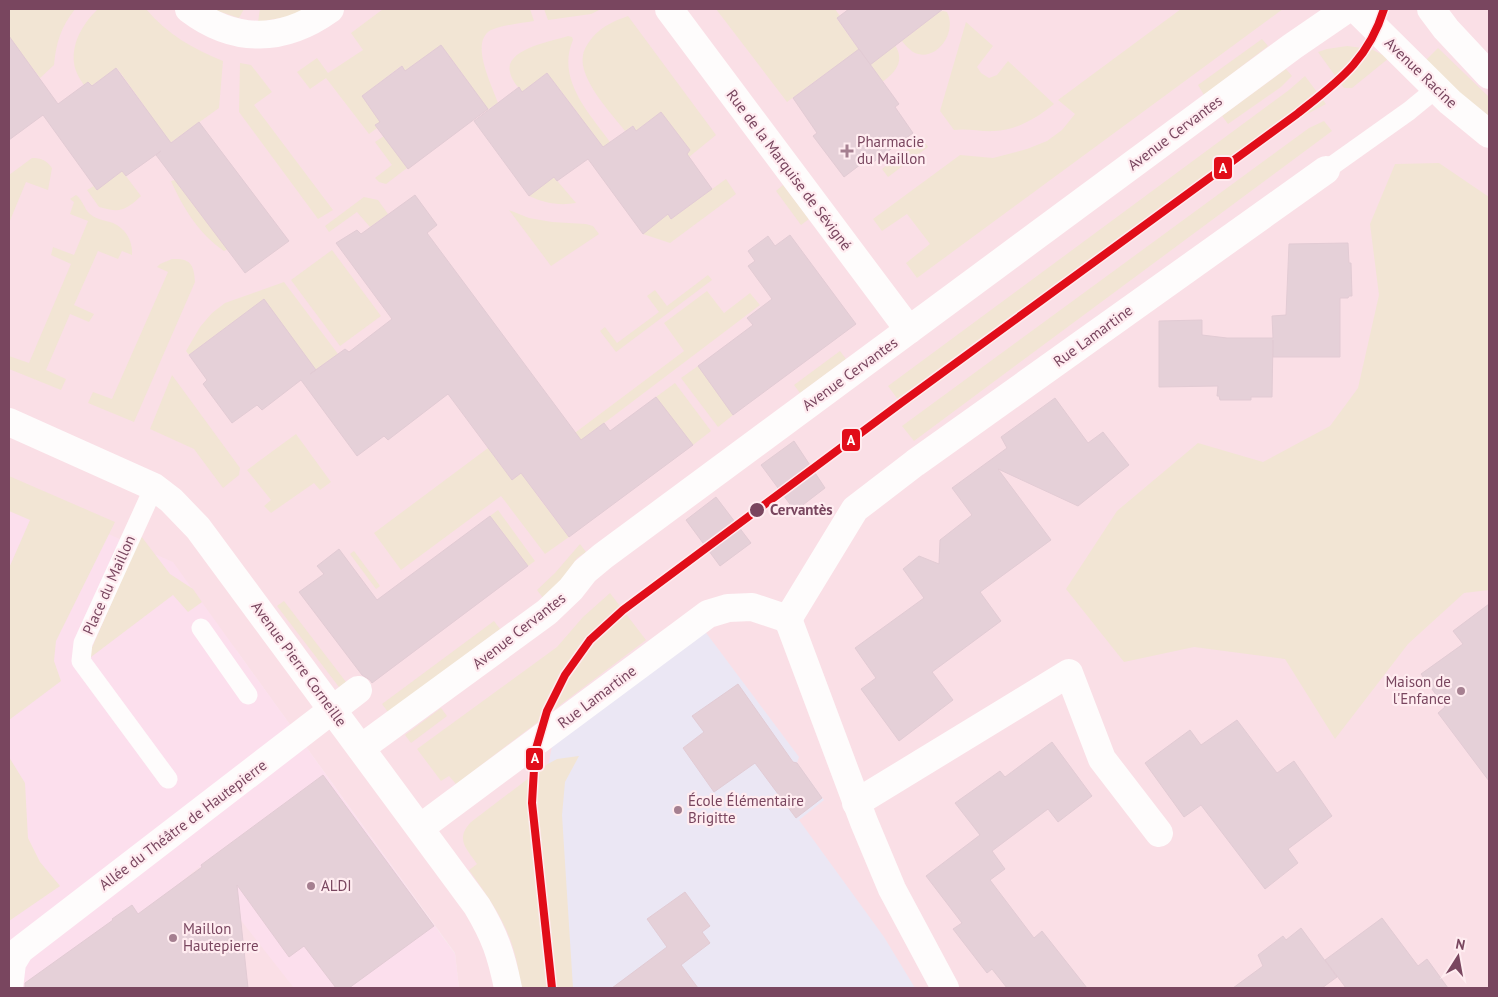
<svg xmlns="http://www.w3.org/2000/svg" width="1498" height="997" font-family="'PT Sans',sans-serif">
	<rect width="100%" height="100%" fill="#f8e9ec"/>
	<polygon fill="#fadfe6" points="9,9 1489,9 1489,988 459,988 455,953 234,647 446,988 9,988"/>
	<polygon fill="#fcdfed" points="9,491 173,562 455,954 459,988 294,988 199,867 175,887 138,914 112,919 118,928 27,982 27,988 9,988"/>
	<polygon fill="#ebe7f4" points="704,630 799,757 797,763 824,800 799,820 884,937 915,988 557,988 548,766 554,737"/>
	<g fill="#f2e5d4">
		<path d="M9,9H75C61,27 56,43 54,65L40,78L10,38L9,39Z"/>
		<path d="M98,9H146C167,34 193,49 223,61L219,108L166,146L145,107L117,68L91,86L84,85C81,81 78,76 76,71C68,48 82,24 98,9Z"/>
		<polygon points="212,9 244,9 239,18"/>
		<polygon points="260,9 306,9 291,16 258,22"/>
		<path d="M383,9H530L534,21C522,23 502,25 491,30C469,42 492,85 498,103L484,112L466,87L470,84L441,45L405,71L401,66L362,96L380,122L377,128L369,134L326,78L310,89L297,72L317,58L328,73L363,50L351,33Z"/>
		<polygon points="544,9 601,9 591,14 548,20"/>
		<polygon points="716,9 835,9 840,16 837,19 862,54 833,68 787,102"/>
		<polygon points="1181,9 1283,9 917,278 906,263 930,244 907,214 882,231 873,219 960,155 993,158 1027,149 1047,141 1062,130 1075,114 1058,100"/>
		<path d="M943,11L947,12C958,33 935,64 913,52C909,49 905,45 902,41L939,12Z"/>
		<path d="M628,16L716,135L689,157L687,154L690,150L661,112L636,131L632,126L625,131C612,114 578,79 583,55C584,49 588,43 592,38C602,26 614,21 628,16Z"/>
		<path d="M966,22L993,46L977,67L981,73L989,78L997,75L1008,61L1054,104C1037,118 1017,130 994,131C981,132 968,128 954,130L940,111Z"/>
		<path d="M568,36L572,37L573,40C556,79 589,113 610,142L599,151L577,112L547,73L522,92C517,86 511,79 510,72C504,49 553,41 568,36Z"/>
		<polygon points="1262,39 1268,46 1204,95 1198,85"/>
		<path d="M892,41C906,58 898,71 882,82L867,60Z"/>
		<polygon points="1347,46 1371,49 1389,58 1352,88 1344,88 1318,52 1327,49"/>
		<polygon points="1438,48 1489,97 1489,124 1423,63"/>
		<polygon points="240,63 251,65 272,92 254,105 333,210 318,219 239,112"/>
		<polygon points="1286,69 1292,76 1281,87 1228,124 1222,116"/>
		<polygon points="1305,76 1326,104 1298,119 904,408 888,386 1289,90"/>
		<polygon points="1324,121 1332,131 914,441 902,426 1309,128"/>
		<polygon points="384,136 407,168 386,184 379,182 375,178 392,165 375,142"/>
		<polygon points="922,138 928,147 888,177 882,169"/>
		<path d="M32,158C41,158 46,160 52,168L48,190L26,182L9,223V175Z"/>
		<polygon points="1439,163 1489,197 1489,590 1464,593 1408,644 1335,739 1285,659 1194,647 1124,662 1066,589 1117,511 1198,443 1263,462 1330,426 1358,388 1379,295 1370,224 1395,164"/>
		<path d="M122,171L141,196C125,211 120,213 99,207L87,190L94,186L97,190Z"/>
		<path d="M554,177L576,203C559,206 544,203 529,196Z"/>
		<polygon points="726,179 736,194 670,243 643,234 668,214 671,219"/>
		<path d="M175,180L228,249L224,251C199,234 183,208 171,181Z"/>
		<polygon points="783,185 809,219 801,225 776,191"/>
		<path d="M76,195C83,200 84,209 90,214C97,220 105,220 113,223C126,229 133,241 132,255L122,251L118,259L98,251L74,305L94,314L89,322L70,314L46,370L66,379L61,390L9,369V356L29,363L71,264L51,255L53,247L74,255L88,221L70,214L74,202L70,199Z"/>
		<polygon points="364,197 378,200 388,214 370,227 357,212 329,232 325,226"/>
		<polygon points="509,210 529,218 552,222 586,224 593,226 599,234 551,266"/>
		<polygon points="332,250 381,316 340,346 291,280"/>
		<path d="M172,259C191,258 194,265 195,282L134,422L88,403L93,392L112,399L168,272L157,267L160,264Z"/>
		<polygon points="708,275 712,280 616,352 600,331 605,327 617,343 659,312 647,296 655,290 667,306"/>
		<polygon points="284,282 338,354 311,373 228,326 189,355 186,351 200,327 212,313 225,303"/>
		<polygon points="707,291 724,313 750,293 760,305 595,430 559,477 536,494 569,537 545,554 501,496 401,570 374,533 488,448 512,480 684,351 664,323"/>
		<polygon points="840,351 846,359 800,393 794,385"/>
		<polygon points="698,366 733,415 718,427 681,378"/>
		<polygon points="172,375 240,468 239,475 223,488 194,449 150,429"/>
		<polygon points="675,383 711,431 693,445 656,397"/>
		<polygon points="296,434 331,482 320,490 314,483 271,513 264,506 271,500 247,470"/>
		<polygon points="9,476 115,522 56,641 54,661 61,681 9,720 9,568 30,520 9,511"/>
		<polygon points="498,510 535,561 528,566 490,516"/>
		<polygon points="141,536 170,574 193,589 202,602 188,612 173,595 91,657 90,652"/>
		<polygon points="580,544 586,552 577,558 564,577 543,598 537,590 555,573"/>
		<polygon points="354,551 380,586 376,589 350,554"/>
		<polygon points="610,593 646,640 456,784 449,776 441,781 417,749 557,647 583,617"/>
		<polygon points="284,601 346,682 339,687 277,606"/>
		<polygon points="494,621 500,629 388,712 382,704"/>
		<polygon points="441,708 447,716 411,743 405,735"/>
		<path d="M579,756L565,782L562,815L573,988H521C515,935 499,912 469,870L477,864C466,848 455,839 471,822L546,765L557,759Z"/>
		<polygon points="9,757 25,783 28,838 40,862 60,886 9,921"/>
	</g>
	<g fill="#e5d0d8" stroke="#e2cbd4">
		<polygon points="849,9 943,9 870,65 837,18"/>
		<polygon points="9,36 58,104 88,82 92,86 116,68 171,143 199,122 289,241 245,273 156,155 161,151 126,176 122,171 97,190 43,115 9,140"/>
		<polygon points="441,45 488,109 408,169 375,125 380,122 362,96 402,66 405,71"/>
		<polygon points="859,49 899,104 895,107 913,133 872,163 869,158 844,177 813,136 817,133 793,98"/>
		<polygon points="547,73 603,147 633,126 636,131 661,112 690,150 687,154 712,189 671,219 668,214 643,234 588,159 557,181 554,177 529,196 474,121 519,87 522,92"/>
		<polygon points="415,195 437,225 427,233 581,440 604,423 610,431 656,397 693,445 569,537 521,473 512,480 448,394 388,440 384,436 357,456 301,380 262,410 257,405 232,423 203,384 207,380 189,355 264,299 316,370 310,374 345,349 349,352 392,319 336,243 357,230 361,234"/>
		<polygon points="790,235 856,324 733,415 698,366 753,325 747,318 772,299 748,266 755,261 748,251 768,236 775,246"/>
		<polygon points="1348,243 1349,263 1351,263 1352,296 1349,296 1348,298 1340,298 1340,357 1273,357 1273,340 1272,397 1251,397 1251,400 1220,400 1219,396 1217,396 1218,386 1159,387 1159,321 1202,320 1202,335 1227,338 1273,338 1272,316 1286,315 1289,244"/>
		<polygon points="1055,398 1088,443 1103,432 1129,465 1078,506 998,469 1051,540 980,592 1001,621 932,672 953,700 899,741 861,689 876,678 855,648 924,598 903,569 919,556 939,564 940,540 972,515 952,488 1007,448 1001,437"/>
		<polygon points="794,441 825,488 795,511 761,465"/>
		<polygon points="716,497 751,543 720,566 686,520"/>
		<polygon points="490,516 528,566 372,683 370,680 362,675 299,592 324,574 317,566 339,549 377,600"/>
		<polygon points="1489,604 1489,781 1438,713 1445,707 1421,674 1463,644 1453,631"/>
		<polygon points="738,684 793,762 797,763 822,798 796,818 755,763 714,792 683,748 704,732 692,716"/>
		<polygon points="1237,720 1277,773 1294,761 1332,816 1288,849 1298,863 1265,889 1201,805 1184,817 1145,763 1190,730 1201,745"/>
		<polygon points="1052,742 1092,796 1058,822 1048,809 992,851 1005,869 990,880 1034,938 1042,931 1087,988 1007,988 992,969 987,973 953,929 962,923 926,876 980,835 955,803 1000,771 1005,777"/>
		<polygon points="323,775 434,926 349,988 336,988 304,946 289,957 237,885 248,988 25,988 25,983 113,920 112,919 132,905 138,914 202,867 201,865"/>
		<polygon points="685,892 710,926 702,932 710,943 681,965 698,988 612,988 667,947 647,919"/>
		<polygon points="1382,918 1418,966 1427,959 1448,988 1346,988 1325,960"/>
		<polygon points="1301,928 1337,977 1322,988 1233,988 1263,966 1258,955 1283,936 1286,940"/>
	</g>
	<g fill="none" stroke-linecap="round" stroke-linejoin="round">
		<g stroke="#fefcfc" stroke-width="19">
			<polyline points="1326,170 1409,111 1437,88"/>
			<polyline points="154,487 83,643 81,661 168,779"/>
			<polyline points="201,628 248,695"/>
		</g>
		<polyline stroke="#fefcfc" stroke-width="28" points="9,988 12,963 20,950 358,690"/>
		<g stroke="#fefcfc" stroke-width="28">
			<path d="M189,9C235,44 284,42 330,9"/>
			<polyline points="669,9 909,330"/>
			<polyline points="788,619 864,822 892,889 945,988"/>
			<polyline points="856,803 1069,673 1102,759 1159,833"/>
			<polyline points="420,828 708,614 728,608 752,607 788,619 855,509 915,463 1326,170"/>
		</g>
		<g stroke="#fefcfc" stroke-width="28">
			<polyline points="1356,9 1450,102 1489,134"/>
			<polyline points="1431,9 1446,29 1489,75"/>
			<path d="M9,422L154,487L171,500L198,528L477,906C495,936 501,954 508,988"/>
			<polyline points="361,748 547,612 571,589 585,571 603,556 1293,46 1347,9"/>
		</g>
		<g stroke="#ffecf0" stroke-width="11">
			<path id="tram-1" d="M552,988L532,803L535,752L547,711L565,675L590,640L623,610L901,403L1297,114C1337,82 1368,61 1384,9"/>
		</g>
		<use href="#tram-1" stroke="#e10d19" stroke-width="8"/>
	</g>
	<g fill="#a57f90" stroke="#ffecf0" stroke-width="2">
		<path d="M844.5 143.5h5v5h5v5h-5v5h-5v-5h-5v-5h5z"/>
		<circle cx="1461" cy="691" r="5"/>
		<circle cx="678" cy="810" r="5"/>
		<circle cx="311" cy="886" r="5"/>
		<circle cx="173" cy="938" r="5"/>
	</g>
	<circle fill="#79465f" stroke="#ffecf0" stroke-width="2" cx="757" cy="510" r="8"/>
	<g text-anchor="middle" stroke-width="4.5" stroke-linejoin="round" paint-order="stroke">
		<g font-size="15" fill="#79465f" stroke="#ffecf0">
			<text transform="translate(1421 73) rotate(44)" y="5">Avenue Racine</text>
			<text transform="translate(1175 133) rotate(-37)" y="5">Avenue Cervantes</text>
			<text transform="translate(789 170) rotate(53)" y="5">Rue de la Marquise de Sévigné</text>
			<text transform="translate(1093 336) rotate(-36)" y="5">Rue Lamartine</text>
			<text transform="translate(850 374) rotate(-36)" y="5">Avenue Cervantes</text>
			<text transform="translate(109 585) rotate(-66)" y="5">Place du Maillon</text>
			<text transform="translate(519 631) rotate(-38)" y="5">Avenue Cervantes</text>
			<text transform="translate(299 664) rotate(54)" y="5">Avenue Pierre Corneille</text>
			<text transform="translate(597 697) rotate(-37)" y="5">Rue Lamartine</text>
			<text transform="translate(183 825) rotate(-37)" y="5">Allée du Théâtre de Hautepierre</text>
		</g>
		<g font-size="15" fill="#79465f" stroke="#ffecf0" text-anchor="start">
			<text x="857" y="147">Pharmacie<tspan x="857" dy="17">du Maillon</tspan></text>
			<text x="1451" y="687" text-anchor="end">Maison de<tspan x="1451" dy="17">l'Enfance</tspan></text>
			<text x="688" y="806">École Élémentaire<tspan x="688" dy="17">Brigitte</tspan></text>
			<text x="321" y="891">ALDI</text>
			<text x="183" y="934">Maillon<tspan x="183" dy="17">Hautepierre</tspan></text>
		</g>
		<g font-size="15" font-weight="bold" fill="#79465f" stroke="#ffecf0" text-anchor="start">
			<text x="770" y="515">Cervantès</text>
		</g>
	</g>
	<g stroke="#ffecf0" stroke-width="2">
		<rect x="1213" y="156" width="20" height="24" rx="5" fill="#e10d19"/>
		<rect x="841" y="428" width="20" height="24" rx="5" fill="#e10d19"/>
		<rect x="525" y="747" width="19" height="24" rx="5" fill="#e10d19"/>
	</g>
	<g font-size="14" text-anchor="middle" font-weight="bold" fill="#fff">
		<text x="1223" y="173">A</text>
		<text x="851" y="445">A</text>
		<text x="535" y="763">A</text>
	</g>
	<rect width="1498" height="997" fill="none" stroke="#79465f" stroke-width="20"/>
	<g transform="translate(1458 957) rotate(11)" stroke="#ffecf0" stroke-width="4" paint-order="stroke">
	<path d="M0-4L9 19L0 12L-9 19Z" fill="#79465f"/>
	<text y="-8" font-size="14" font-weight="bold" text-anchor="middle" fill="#79465f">N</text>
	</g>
</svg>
